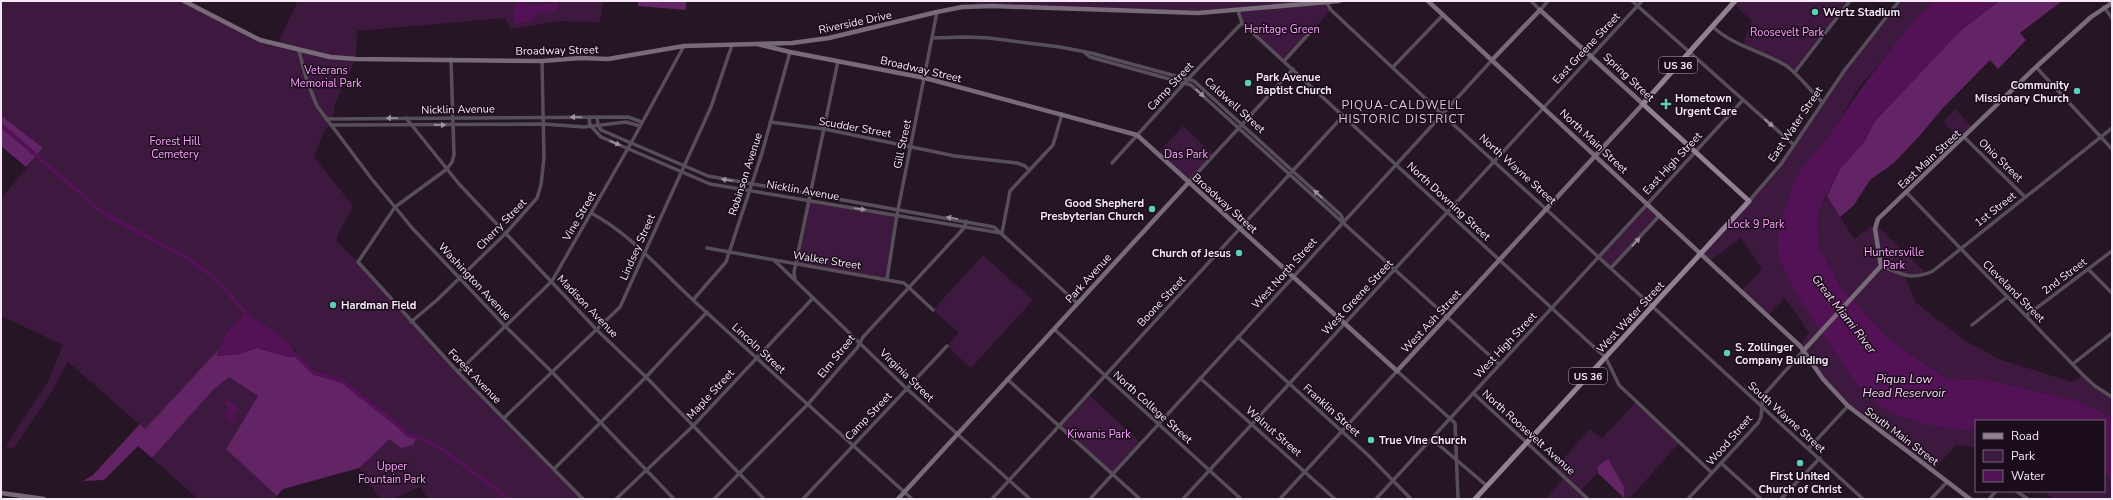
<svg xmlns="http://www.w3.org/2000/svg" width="2113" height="500" font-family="'Nunito Sans',sans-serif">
	<rect width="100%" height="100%" fill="#251525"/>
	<g fill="#3e193f">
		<path d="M1,1H184L238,30L277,45L298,1H550L538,5L518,1L513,8V21L528,22C536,13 541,12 553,13L559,2L557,1H603L600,22L559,21L511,29L505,18L357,31L356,59L335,104L332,119H327L331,125L324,131L314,157L353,206L337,236V242L358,262L411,322L583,499H427L421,486L394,499H380L359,468L390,439L408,435L399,426L342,381L314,373L297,356L295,350L282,338L245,312L226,333L220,348L145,429L68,362L51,393L13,449L6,447L20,423L46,385L63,345L1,316V199L43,148L2,116Z"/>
		<polygon points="976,1 1339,1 1328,3 1331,10 1284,61 1242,23 1238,11 1198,13 976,7"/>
		<polygon points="1735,1 1850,1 1795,72 1784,65 1742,46 1752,21 1733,3"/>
		<polygon points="1899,1 1932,1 1861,85 1828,137 1800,172 1788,200 1781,228 1781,266 1815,321 1863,391 1909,420 1976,431 1976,448 1957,444 1933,471 1857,414 1834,391 1800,346 1809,333 1785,298 1768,315 1742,290 1762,269 1741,238 1710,261 1702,253 1767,181 1822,102"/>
		<polygon points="1955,109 1973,128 1961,140 1943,122"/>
		<polygon points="1183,126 1214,155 1189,182 1157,154"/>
		<polygon points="1827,196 1854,239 1875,224 1927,274 1920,277 1905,276 1915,302 1966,341 1999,359 2072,382 2083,375 2112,397 2112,417 2075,400 1982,379 1966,380 1945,378 1914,357 1885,335 1841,287 1819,247 1817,226 1818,212"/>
		<polygon points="808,200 897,215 887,279 797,264"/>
		<polygon points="1647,203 1660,215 1611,268 1599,256"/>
		<polygon points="983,255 1033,300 971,368 947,346 959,333 933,310"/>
		<polygon points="229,377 258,396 226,449 277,496 274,499 198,499 152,458 214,389"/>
		<polygon points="1088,394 1141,443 1112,474 1059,427"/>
		<polygon points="1637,401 1679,443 1629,499 1624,498 1624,487 1598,466 1598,473 1580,491 1588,499 1545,499 1565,477 1555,468 1590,429 1602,438"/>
		<polygon points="2104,471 2112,481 2112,499 2054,499 2044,491 2104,491"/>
	</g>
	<g fill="#632466">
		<polygon points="638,1 686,1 686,10 638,6"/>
		<polygon points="1999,1 2062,1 2020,33 2026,40 1998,69 1990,60 1942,109 1922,133 1894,163 1870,180 1854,205 1840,217 1827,196 1840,169 1864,142 1875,121 1959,32"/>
		<polygon points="1,108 2,116 43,148 26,167 1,146"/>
		<polygon points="220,348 217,356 239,354 257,348 289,357 297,356 314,373 342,381 399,426 408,435 417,437 413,445 401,448 390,439 359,468 283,489 277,496 226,449 258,396 229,377 214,389 152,458 138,446 104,480 83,481 93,475 140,424 145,429"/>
		<polygon points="1608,459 1624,487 1624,498 1598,473 1598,466"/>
	</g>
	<g fill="#521255">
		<path d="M518,1L538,5L557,1L560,5L553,13C538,12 540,14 529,21C526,23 520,23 516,24L513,22V8Z"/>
		<path d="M1932,1H1999L1959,32L1875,121L1864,142L1840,169L1818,212L1817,226L1819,247L1841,287L1885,335L1914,357L1945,378L1966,380L1982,379L2075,400L2112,417V481L2104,471V421H1976V431C1936,427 1891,422 1862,390C1851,376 1841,360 1831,345C1817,325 1778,270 1777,248C1777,229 1790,191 1799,173C1807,159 1820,148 1829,135C1861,88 1893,43 1932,1Z"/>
		<path d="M245,312C259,321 292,341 297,356L289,357L257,348L239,354L217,356L226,333Z"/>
		<polygon points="227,400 239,408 234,416 237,419 234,423 225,417 230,408 224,404"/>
	</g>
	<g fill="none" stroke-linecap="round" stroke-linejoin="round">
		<g stroke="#521255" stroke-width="4">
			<polyline points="1,125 103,213 189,259 214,278 245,312"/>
			<polyline points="297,356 314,373 342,381 399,426 408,435 424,439 446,452 509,499"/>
		</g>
		<g stroke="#574f57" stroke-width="3.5">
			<polyline points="1531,1 1540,10 1548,1"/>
			<polyline points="1632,1 1794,145"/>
			<polyline points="1327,3 1331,10 1442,114 1863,499"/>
			<polyline points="2104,7 2112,18"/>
			<polyline points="1238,11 1242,23 1606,358 1619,385 1712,473"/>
			<path d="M1713,27C1734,46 1761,51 1785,65C1795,71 1812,92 1822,102"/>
			<polyline points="932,38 966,37 989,38 1060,47 1091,53 1194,81 1341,215 1344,222"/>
			<polyline points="299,51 307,81 317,106 371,178 413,229 504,325 553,373 674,499"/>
			<polyline points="1085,53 1090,57 1191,85 1499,364"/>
			<polyline points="451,59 454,155 452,162 447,169 395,207 358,262 458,372 583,499"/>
			<polyline points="1284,61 1314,28"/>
			<polyline points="1393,67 1443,15"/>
			<polyline points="2036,67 2112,149"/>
			<polyline points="1795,72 1850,1"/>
			<polyline points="589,117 590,125 601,137 710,184 1001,233"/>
			<polyline points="597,117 598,125 601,130 708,176 994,227 1077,303"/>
			<polyline points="406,118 459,184 597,330 646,377 764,499"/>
			<polyline points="326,119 628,117 642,122"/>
			<polyline points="770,122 824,129 955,156 1017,163 1025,166 1029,170"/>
			<polyline points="331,125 544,124 584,127 626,122 640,126"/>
			<polyline points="1964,137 2025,197"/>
			<polyline points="1112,163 1188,79 1242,23"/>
			<polyline points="1189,182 1293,69"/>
			<polyline points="1906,192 2083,375 2095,386 2112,397"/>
			<polyline points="1749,201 1781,164 1844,71 1899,1"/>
			<path d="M591,213C631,234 661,271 694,301C767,367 839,433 912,499"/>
			<polyline points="1002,233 1010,191 1053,145 1062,114"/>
			<polyline points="707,248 904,283 933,310"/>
			<polyline points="774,260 906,388 1030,499"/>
			<path d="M1881,266C1901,274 1911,281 1933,271L2112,128"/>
			<polyline points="1611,268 1660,215"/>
			<polyline points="2088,269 2112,293"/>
			<polyline points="887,279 897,215 937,12"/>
			<polyline points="795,280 794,272 838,61"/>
			<polyline points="693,300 726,262 762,153 790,52"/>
			<polyline points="2026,316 2112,251"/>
			<polyline points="411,322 437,300 506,233 537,198 541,185 544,158 542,61"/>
			<polyline points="1972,325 2007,297"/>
			<polyline points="1054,329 1241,499"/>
			<polyline points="1238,337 1368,455 1411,499"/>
			<polyline points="2074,363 2112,333"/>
			<polyline points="458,372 552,281 631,143 684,46"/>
			<polyline points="1200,378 1335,499"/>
			<polyline points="1007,379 1140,499"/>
			<polyline points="1473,393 1588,499"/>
			<polyline points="504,418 620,307 711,107 732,45"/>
			<polyline points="1432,439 1487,486"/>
			<polyline points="1809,448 1848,406"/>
			<polyline points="1721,463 1761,499"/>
			<polyline points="554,469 646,377 707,312"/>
			<polyline points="2016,491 2028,499"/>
			<polyline points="616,499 693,426 813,298"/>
			<polyline points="714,499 808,404 857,348 863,337 965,227 966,221"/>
			<polyline points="803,499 947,346"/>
			<polyline points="992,499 1343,116"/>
			<polyline points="1090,499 1492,60"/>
			<polyline points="1183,499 1642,1"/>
			<polyline points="1280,499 1397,371 1455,423 1458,499"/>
			<polyline points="1376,499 1743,100"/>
			<polyline points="1688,499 1758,423 1761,417 1763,396 1804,350"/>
			<polyline points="1781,499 1820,458"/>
			<polyline points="1931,499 1947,482"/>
			<polyline points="1989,499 1996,491"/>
		</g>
		<g stroke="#786b78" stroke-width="4.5">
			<polyline points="184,1 260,40 330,57 356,59 542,61 581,58 608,59 684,46 792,43 829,38 937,12 962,7 992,6 1198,13 1339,1"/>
			<polyline points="1428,1 1800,346 1823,379 1848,406 1970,499"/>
			<polyline points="757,44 790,52 925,78 1137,135 1397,371 1643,104 1540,10 1492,60"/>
			<polyline points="1804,350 1881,266 1875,229 1878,219 2036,67 2091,17 2112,3"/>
			<polyline points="1,493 44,499"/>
			<polyline points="898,499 1189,182"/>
		</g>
		<polyline stroke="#928192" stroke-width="5" points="1475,499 1749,201 1643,104 1735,1"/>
	</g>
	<defs><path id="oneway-solid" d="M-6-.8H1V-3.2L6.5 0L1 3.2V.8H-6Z"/></defs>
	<g fill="#9e949e">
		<use href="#oneway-solid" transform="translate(1200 93) rotate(42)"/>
		<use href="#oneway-solid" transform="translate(576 117) rotate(-180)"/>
		<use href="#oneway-solid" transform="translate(392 118) rotate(180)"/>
		<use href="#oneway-solid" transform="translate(1769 123) rotate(41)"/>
		<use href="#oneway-solid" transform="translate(440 125) rotate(1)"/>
		<use href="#oneway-solid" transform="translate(615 143) rotate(23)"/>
		<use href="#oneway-solid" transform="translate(727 180) rotate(-171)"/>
		<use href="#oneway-solid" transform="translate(1318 194) rotate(-137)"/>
		<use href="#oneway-solid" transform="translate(860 209) rotate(9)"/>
		<use href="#oneway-solid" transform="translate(952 218) rotate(-170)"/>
		<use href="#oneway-solid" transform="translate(1636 242) rotate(-47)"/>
	</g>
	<g fill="#5dceb9" stroke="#1b0c1b" stroke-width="1.5">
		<circle cx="1815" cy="12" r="4"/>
		<circle cx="1248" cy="83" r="4"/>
		<circle cx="2077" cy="91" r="4"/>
		<path d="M1664 98h4v4h4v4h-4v4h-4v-4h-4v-4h4z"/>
		<circle cx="1152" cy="209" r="4"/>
		<circle cx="1239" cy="253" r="4"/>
		<circle cx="333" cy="305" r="4"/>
		<circle cx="1727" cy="353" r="4"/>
		<circle cx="1371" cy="440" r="4"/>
		<circle cx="1800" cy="463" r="4"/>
	</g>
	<g text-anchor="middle" stroke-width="3" stroke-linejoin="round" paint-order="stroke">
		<g fill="#1b0c1b" stroke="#b3a7b3" stroke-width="1">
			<rect x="1659" y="57" width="38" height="16" rx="3"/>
			<rect x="1569" y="368" width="38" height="16" rx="3"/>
		</g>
		<g font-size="10" font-weight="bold" fill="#f4e9f4">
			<text x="1678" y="69">US 36</text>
			<text x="1588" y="380">US 36</text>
		</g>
		<g font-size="11" font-weight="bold" fill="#f4e9f4" stroke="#1b0c1b" text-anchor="start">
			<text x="1823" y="16">Wertz Stadium</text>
			<text x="1256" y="81">Park Avenue<tspan x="1256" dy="13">Baptist Church</tspan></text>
			<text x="2069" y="89" text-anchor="end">Community<tspan x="2069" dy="13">Missionary Church</tspan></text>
			<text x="1675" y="102">Hometown<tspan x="1675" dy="13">Urgent Care</tspan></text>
			<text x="1144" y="207" text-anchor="end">Good Shepherd<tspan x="1144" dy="13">Presbyterian Church</tspan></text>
			<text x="1231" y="257" text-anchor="end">Church of Jesus</text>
			<text x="341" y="309">Hardman Field</text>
			<text x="1735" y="351">S. Zollinger<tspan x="1735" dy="13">Company Building</tspan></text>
			<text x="1379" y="444">True Vine Church</text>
			<text x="1800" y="480" text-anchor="middle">First United<tspan x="1800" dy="13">Church of Christ</tspan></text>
		</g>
		<g font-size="11" fill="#f4e9f4" stroke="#1b0c1b">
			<text transform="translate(855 22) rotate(-12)" y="4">Riverside Drive</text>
			<text transform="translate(1586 48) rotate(-47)" y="4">East Greene Street</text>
			<text transform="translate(557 50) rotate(-1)" y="4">Broadway Street</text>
			<text transform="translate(921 69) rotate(13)" y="4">Broadway Street</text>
			<text transform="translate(1629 77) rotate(43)" y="4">Spring Street</text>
			<text transform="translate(1170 86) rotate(-47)" y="4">Camp Street</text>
			<text transform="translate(1235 105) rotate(42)" y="4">Caldwell Street</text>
			<text transform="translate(458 109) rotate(-1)" y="4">Nicklin Avenue</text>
			<text transform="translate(1795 124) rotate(-56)" y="4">East Water Street</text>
			<text transform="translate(855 127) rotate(10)" y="4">Scudder Street</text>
			<text transform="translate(1594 141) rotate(43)" y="4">North Main Street</text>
			<text transform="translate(902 144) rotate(-78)" y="4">Gill Street</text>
			<text transform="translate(1929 159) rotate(-43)" y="4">East Main Street</text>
			<text transform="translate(2001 160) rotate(44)" y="4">Ohio Street</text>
			<text transform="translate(1672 163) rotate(-47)" y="4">East High Street</text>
			<text transform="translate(1518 169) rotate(42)" y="4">North Wayne Street</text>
			<text transform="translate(745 174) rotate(-72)" y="4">Robinson Avenue</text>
			<text transform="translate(803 190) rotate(10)" y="4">Nicklin Avenue</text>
			<text transform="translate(1449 201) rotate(43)" y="4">North Downing Street</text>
			<text transform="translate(1225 203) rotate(42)" y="4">Broadway Street</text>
			<text transform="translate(1995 209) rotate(-38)" y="4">1st Street</text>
			<text transform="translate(579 216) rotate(-60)" y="4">Vine Street</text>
			<text transform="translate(501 224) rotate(-46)" y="4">Cherry Street</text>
			<text transform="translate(637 247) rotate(-66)" y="4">Lindsey Street</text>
			<text transform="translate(827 260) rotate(9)" y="4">Walker Street</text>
			<text transform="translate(1284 273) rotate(-48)" y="4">West North Street</text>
			<text transform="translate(2064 276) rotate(-37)" y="4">2nd Street</text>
			<text transform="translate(1088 278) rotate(-48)" y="4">Park Avenue</text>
			<text transform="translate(475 281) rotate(47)" y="4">Washington Avenue</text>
			<text transform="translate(2014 291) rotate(45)" y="4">Cleveland Street</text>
			<text transform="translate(1357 297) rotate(-47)" y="4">West Greene Street</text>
			<text transform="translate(1161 301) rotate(-47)" y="4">Boone Street</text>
			<text transform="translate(588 306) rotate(46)" y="4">Madison Avenue</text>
			<text transform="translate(1630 317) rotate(-47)" y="4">West Water Street</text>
			<text transform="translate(1431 321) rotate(-47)" y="4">West Ash Street</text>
			<text transform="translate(1505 345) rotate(-47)" y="4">West High Street</text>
			<text transform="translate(759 348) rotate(43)" y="4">Lincoln Street</text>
			<text transform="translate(836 356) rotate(-51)" y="4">Elm Street</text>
			<text transform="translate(907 375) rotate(44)" y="4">Virginia Street</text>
			<text transform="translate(475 376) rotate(46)" y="4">Forest Avenue</text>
			<text transform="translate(710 394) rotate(-47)" y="4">Maple Street</text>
			<text transform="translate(1153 407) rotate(42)" y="4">North College Street</text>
			<text transform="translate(1332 410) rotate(42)" y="4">Franklin Street</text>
			<text transform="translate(868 416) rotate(-46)" y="4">Camp Street</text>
			<text transform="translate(1787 417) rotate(42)" y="4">South Wayne Street</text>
			<text transform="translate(1274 431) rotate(41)" y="4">Walnut Street</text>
			<text transform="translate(1529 432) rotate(42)" y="4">North Roosevelt Avenue</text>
			<text transform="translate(1902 436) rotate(37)" y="4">South Main Street</text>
			<text transform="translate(1729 440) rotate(-49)" y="4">Wood Street</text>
		</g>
		<g font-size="11" fill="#fca2fe" stroke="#1b0c1b">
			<text x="1282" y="33">Heritage Green</text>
			<text x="1787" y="36">Roosevelt Park</text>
			<text x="326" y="74">Veterans<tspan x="326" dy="13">Memorial Park</tspan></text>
			<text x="175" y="145">Forest Hill<tspan x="175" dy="13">Cemetery</tspan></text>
			<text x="1186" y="158">Das Park</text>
			<text x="1756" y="228">Lock 9 Park</text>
			<text x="1894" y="256">Huntersville<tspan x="1894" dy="13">Park</tspan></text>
			<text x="1099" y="438">Kiwanis Park</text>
			<text x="392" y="470">Upper<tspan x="392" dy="13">Fountain Park</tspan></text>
		</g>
		<g font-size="12" letter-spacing="1" fill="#dfcadf" stroke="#1b0c1b">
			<text x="1402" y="109">PIQUA-CALDWELL<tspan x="1402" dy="14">HISTORIC DISTRICT</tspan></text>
		</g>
		<g font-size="12" font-style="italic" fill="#f7d3f7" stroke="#1b0c1b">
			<text transform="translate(1844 314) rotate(52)" y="4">Great Miami River</text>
			<text x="1904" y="383">Piqua Low<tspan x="1904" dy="14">Head Reservoir</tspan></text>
		</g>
	</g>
	<rect width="2113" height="500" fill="none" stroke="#f4e9f4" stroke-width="4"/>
	<rect x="1975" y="420" width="130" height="72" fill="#1b0c1b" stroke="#726472"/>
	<rect x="1983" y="433" width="20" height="6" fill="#928192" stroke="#726472"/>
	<text x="2011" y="440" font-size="12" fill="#f4e9f4">Road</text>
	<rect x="1983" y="450" width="20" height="12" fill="#3e193f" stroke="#726472"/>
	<text x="2011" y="460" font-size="12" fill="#f4e9f4">Park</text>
	<rect x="1983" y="470" width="20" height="12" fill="#521255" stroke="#726472"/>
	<text x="2011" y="480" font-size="12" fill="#f4e9f4">Water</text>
</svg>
